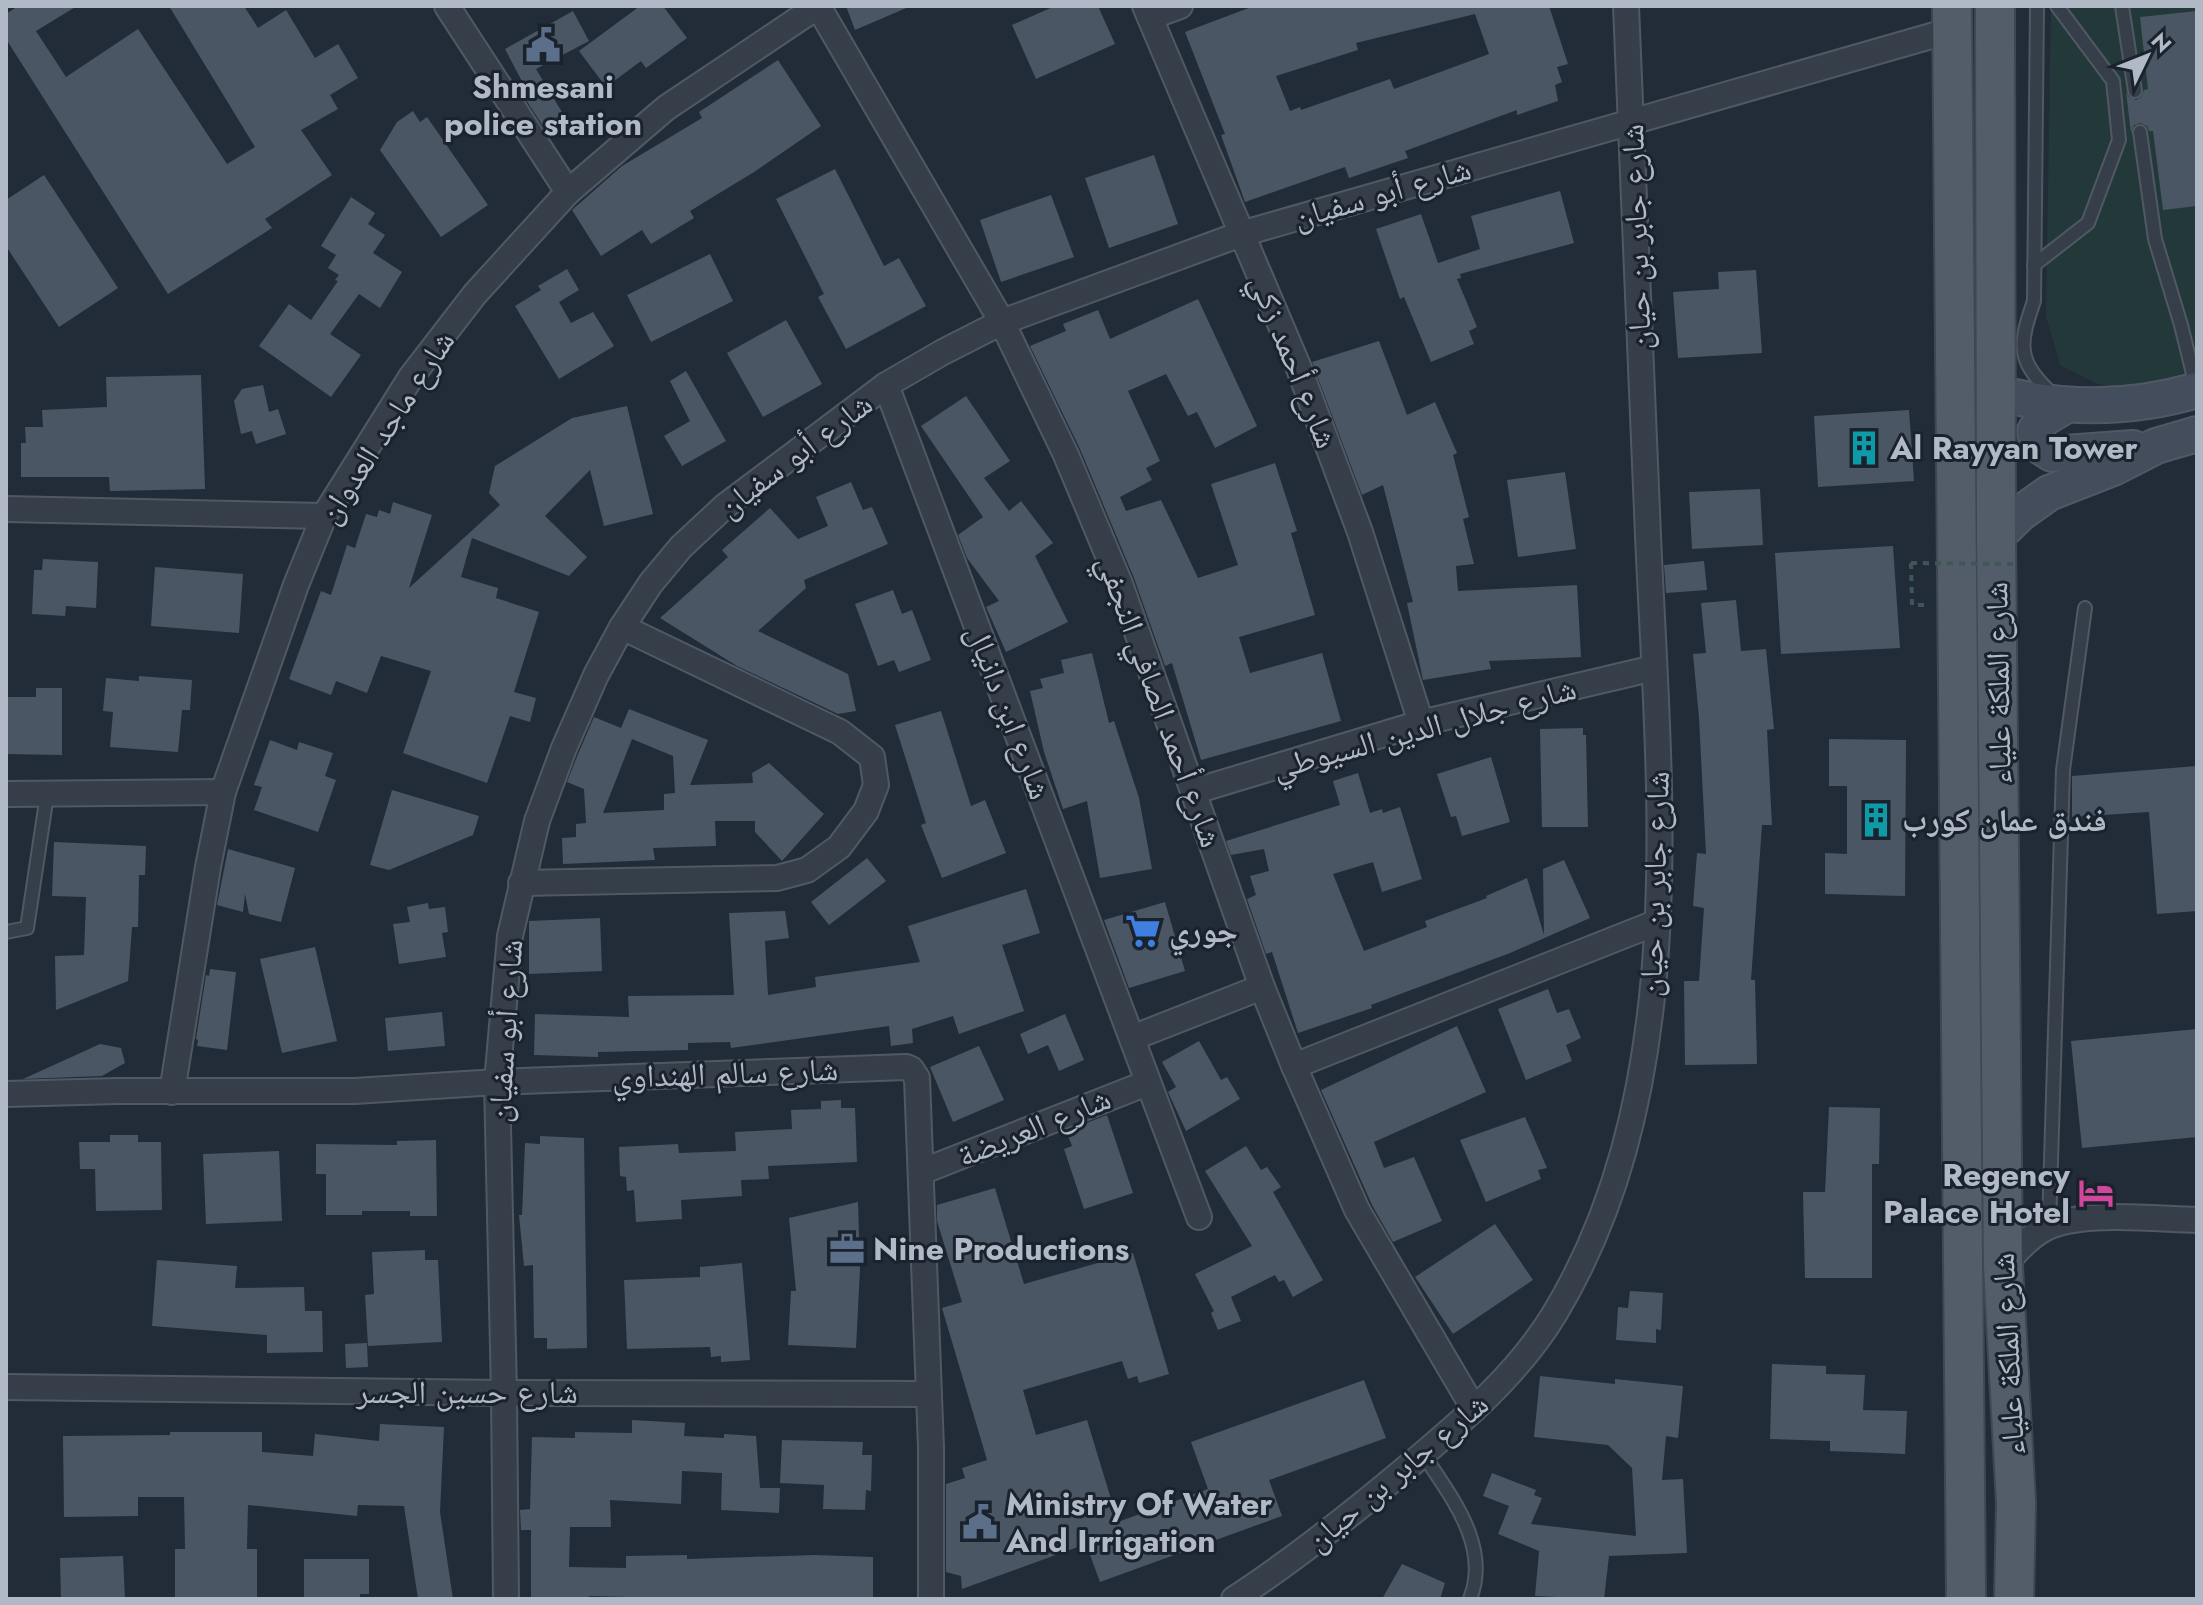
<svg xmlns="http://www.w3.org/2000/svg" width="2203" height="1605" font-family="Jost,'Noto Naskh Arabic',sans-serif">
	<rect width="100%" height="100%" fill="#212c38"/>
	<polygon fill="#233839" points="2051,6 2197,6 2197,368 2136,390 2098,384 2060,365 2046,316"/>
	<g fill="#4a5664" fill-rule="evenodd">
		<polygon points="18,6 77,6 36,31 66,77 138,29 227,164 255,147 169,6 244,6 258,28 286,10 315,58 338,44 358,78 330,95 338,109 301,130 332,175 265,219 272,228 168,294 6,39 6,14"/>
		<polygon points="640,6 663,6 687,38 646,68 641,61 606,87 579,51"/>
		<polygon points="846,6 911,6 855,30"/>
		<polygon points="1055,6 1098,6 1115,44 1036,79 1012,25"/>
		<path d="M1254,6H1549L1568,64L1557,67L1562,82L1555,85L1558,101L1517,115V110L1405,151L1408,158L1349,178L1345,167L1245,202L1221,135L1225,134L1185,32ZM1475,14L1489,54L1394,89L1390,79L1301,110L1300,107L1290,111L1276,76L1358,50L1356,43Z"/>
		<polygon points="573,11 589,41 536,69 568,122 552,132 549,126 545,129 522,94 527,91 505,49"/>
		<polygon points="2197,11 2197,206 2163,210 2153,131 2149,131 2147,126 2140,123 2134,125 2131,133 2126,92 2129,97 2136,100 2141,97 2144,90 2148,89 2140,17"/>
		<polygon points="778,60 821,126 754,172 690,211 694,218 651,244 642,230 601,256 572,210 622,166 702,118 699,112"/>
		<polygon points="413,111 420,122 427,117 488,205 441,237 380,150 397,122"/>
		<polygon points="1154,155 1178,224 1109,248 1085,178"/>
		<polygon points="835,169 884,266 899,258 926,306 846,349 818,297 824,294 776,199"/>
		<polygon points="44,175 118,288 59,327 6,246 6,200"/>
		<polygon points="1560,191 1574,243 1460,274 1461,278 1457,279 1477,327 1469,331 1474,344 1431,362 1404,297 1400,299 1376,229 1421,214 1438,263 1480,249 1471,216"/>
		<polygon points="1051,195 1074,257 1001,282 980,220"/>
		<polygon points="351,197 375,213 368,224 385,235 373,253 402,272 380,308 359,294 330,334 361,355 331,397 259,346 289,304 311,320 338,281 335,280 339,275 328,268 336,255 321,246"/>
		<polygon points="710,254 733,301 651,342 627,295"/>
		<polygon points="567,269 579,290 559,302 571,323 593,312 614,346 559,379 515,306 541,290 538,286"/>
		<polygon points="1756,270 1762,353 1678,358 1673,292 1719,289 1718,272"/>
		<polygon points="1198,299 1257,426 1215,448 1197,412 1188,416 1166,374 1128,391 1160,461 1146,468 1152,480 1120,497 1126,511 1161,500 1198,578 1238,565 1211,484 1275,463 1297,531 1291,533 1315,615 1239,637 1250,673 1322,653 1341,721 1201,760 1172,663 1165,666 1134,578 1080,449 1030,346 1066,331 1063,324 1098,310 1110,339"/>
		<polygon points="786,320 822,384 763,417 727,353"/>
		<polygon points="1379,341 1407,415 1435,402 1457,453 1453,455 1469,517 1463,519 1474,564 1456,566 1458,591 1577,585 1581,657 1489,661 1491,669 1423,680 1407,603 1413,602 1383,485 1362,495 1312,362"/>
		<polygon points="686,371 726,441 682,466 664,436 690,421 670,381"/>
		<polygon points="201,375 205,489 110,491 109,477 21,477 21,443 26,443 25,427 43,427 42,410 107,407 106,377"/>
		<polygon points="263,385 269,412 278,409 286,434 256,444 252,431 241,434 234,401 242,389"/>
		<polygon points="966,396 1010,461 984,478 1009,511 1021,501 1053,543 1035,556 1068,622 1006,652 986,607 999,601 967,558 958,535 983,517 921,426"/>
		<polygon points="627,406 653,514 604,526 590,470 545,516 587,557 569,576 472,538 461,577 498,588 496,598 539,612 514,692 536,698 530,722 510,716 487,783 403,753 431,671 381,656 367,693 336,681 331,695 289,679 321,591 331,595 347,545 355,548 366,514 377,517 379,510 390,514 393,502 432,515 409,588 500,505 489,493 495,466 572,418"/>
		<polygon points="1909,410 1914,481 1818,487 1814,416"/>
		<polygon points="1565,472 1576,549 1518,557 1507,480"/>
		<polygon points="851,482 863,510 872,507 888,544 804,580 806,588 758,631 848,674 856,711 838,714 737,666 660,618 728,557 722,550 770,508 798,539 828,526 816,497"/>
		<polygon points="1760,489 1763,545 1692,549 1689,492"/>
		<polygon points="1893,546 1900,648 1781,654 1775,553"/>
		<polygon points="43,559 98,562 96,608 66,606 65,616 32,614 34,570 42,570"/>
		<polygon points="1704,561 1707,590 1666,593 1664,565"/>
		<polygon points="155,567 243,574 239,633 151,626"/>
		<polygon points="893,590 902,614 912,610 931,660 899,672 894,660 878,666 855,604"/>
		<polygon points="1736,600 1741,651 1766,649 1774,729 1767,730 1772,825 1762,825 1751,980 1755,980 1757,1064 1685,1065 1684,981 1699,981 1704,908 1693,906 1697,853 1706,854 1699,718 1693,654 1706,653 1701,603"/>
		<polygon points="1092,653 1109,723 1114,721 1139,798 1152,869 1100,878 1087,801 1063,809 1044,752 1030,691 1043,688 1040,679 1064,673 1061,660"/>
		<polygon points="139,676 192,680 190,710 182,710 178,752 110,747 113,712 103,711 106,678 139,681"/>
		<polygon points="36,688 62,688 62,755 7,754 6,697 36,697"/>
		<path d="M629,709L708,740L690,785L753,783L752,773L769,763L824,814L782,861L755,832V821H715L716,846L653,848L655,860L563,864L562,838L576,837V824L586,823L584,789L567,782L578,754L594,717L621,728ZM632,739L673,756L675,793L664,794V810L603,813Z"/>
		<polygon points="941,711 971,806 985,800 1006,853 942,878 921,825 926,823 895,725"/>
		<polygon points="1583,728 1583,735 1586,735 1588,827 1542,827 1540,729"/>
		<polygon points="1829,739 1906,740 1905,896 1825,894 1825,853 1847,854 1847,786 1829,786"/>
		<polygon points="270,740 297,750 299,742 333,753 325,776 336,780 318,832 254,810 262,787 254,785"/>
		<polygon points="1491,757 1510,822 1462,836 1456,816 1451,817 1437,774"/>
		<polygon points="2197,766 2197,911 2157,914 2149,812 2072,817 2072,776"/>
		<polygon points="1358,773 1370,813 1382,809 1383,813 1400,807 1422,879 1382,892 1373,862 1333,874 1364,951 1427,927 1425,921 1487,898 1486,896 1527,878 1544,935 1543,869 1564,860 1590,918 1510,953 1371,1005 1372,1008 1298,1033 1272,952 1266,954 1247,899 1256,895 1250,876 1269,871 1264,849 1231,855 1226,841 1340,805 1333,781"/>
		<polygon points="392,790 479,816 473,835 389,870 370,865"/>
		<polygon points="54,842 146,846 145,875 139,875 138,927 132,927 128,981 56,1010 55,956 84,955 86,897 52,896"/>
		<polygon points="228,849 295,868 281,922 249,914 245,894 243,912 217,905"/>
		<polygon points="867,858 886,881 829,925 811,902"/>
		<polygon points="1026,889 1040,933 1002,945 1024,1011 959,1034 953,1016 912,1029 913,1043 891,1046 889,1026 731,1048 730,1042 688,1043 688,1050 598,1052 598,1057 534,1055 535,1014 629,1017 628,996 734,995 729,913 785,911 789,938 765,941 768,995 816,987 815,977 920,962 908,926"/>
		<polygon points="1165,902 1185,971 1129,988 1104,920"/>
		<polygon points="428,903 429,909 445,907 448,932 442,933 446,957 399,964 393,924 410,922 407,907"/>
		<polygon points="600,918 602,971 529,974 529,921"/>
		<polygon points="315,947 337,1041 282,1053 260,959"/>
		<polygon points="210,969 236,972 227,1050 197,1046 198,1040 196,1039 206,975 209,976"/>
		<polygon points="1548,989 1557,1013 1569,1009 1581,1038 1566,1045 1572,1061 1526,1080 1498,1009"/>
		<polygon points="442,1012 445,1046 388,1051 385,1018"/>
		<polygon points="1065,1014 1084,1060 1059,1071 1048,1045 1028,1054 1020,1034"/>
		<polygon points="1457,1026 1486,1092 1374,1142 1384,1168 1414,1157 1442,1221 1393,1242 1372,1205 1321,1090"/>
		<polygon points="2197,1029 2197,1137 2082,1148 2071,1041"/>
		<polygon points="1199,1041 1221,1080 1227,1077 1240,1099 1186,1131 1168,1092 1176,1087 1162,1062"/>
		<polygon points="100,1044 121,1048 125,1063 102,1076 23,1079"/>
		<polygon points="979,1046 1004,1100 953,1122 930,1067"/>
		<polygon points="841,1100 841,1108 855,1108 857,1162 768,1166 769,1179 741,1180 742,1196 681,1200 682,1219 636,1222 634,1190 627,1191 626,1177 620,1176 619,1147 678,1144 679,1153 736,1151 735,1132 792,1129 791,1110 821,1109 821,1101"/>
		<polygon points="1829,1107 1880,1108 1879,1164 1872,1164 1872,1278 1805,1278 1803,1192 1825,1192"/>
		<polygon points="1107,1115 1133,1193 1084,1209 1064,1149 1072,1146 1066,1131"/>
		<polygon points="1525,1117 1547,1168 1538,1170 1541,1179 1486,1202 1460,1140"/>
		<polygon points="110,1135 138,1135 138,1142 161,1142 162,1210 96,1211 95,1169 80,1169 79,1142 110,1142"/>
		<polygon points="540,1136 584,1138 587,1348 547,1349 547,1338 534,1338 533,1265 524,1266 519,1215 522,1215 525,1143 540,1144"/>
		<polygon points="436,1140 437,1216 410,1216 410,1211 362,1211 362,1215 326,1215 326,1174 316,1174 316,1144 397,1145 397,1141"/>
		<polygon points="1246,1146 1261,1170 1267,1167 1281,1187 1273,1192 1323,1280 1293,1297 1284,1280 1279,1282 1275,1275 1231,1297 1241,1321 1218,1330 1211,1313 1214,1311 1195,1274 1252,1246 1205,1171"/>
		<polygon points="279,1151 282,1221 206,1224 203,1154"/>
		<polygon points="995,1188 1024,1284 1133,1253 1169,1374 1139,1383 1137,1376 1128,1379 1122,1361 1023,1390 1036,1435 1087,1420 1118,1522 1208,1489 1191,1442 1364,1380 1386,1438 1269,1480 1282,1516 1100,1582 1086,1544 962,1589 961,1576 946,1572 946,1484 965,1478 962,1468 987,1460 942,1308 962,1302 937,1221 937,1205"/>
		<polygon points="858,1202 860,1269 856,1348 788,1345 791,1291 796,1291 789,1218"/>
		<polygon points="1495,1224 1533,1280 1453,1334 1415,1277"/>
		<polygon points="425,1250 425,1260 438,1260 442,1342 368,1346 365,1295 374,1294 372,1252"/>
		<polygon points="157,1260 237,1266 235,1288 304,1287 305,1311 322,1311 323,1352 267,1353 267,1335 152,1326"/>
		<polygon points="742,1263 750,1360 721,1362 721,1356 711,1357 710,1347 627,1349 624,1280 700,1277 700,1267"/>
		<polygon points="1630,1291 1663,1293 1661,1330 1656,1329 1656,1343 1616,1340 1618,1307 1628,1308"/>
		<polygon points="367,1343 368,1367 346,1368 345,1344"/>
		<polygon points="1772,1364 1826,1366 1826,1374 1865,1375 1863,1410 1907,1411 1905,1454 1830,1451 1830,1441 1770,1439"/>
		<polygon points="1540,1376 1615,1384 1615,1379 1683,1386 1678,1438 1666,1436 1662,1480 1683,1479 1687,1553 1609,1556 1604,1599 1535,1596 1539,1551 1498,1534 1509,1506 1483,1496 1492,1473 1536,1490 1534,1495 1542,1498 1531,1524 1636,1536 1632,1468 1608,1445 1534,1437"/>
		<polygon points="632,1420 685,1423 684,1436 724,1438 724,1434 756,1436 760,1488 780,1488 779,1513 721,1510 722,1473 682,1471 681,1504 610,1500 611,1527 570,1527 569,1567 626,1568 626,1556 687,1555 687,1559 815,1555 873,1557 873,1599 626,1599 626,1597 589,1596 589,1599 531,1599 531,1530 521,1530 520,1510 530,1509 532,1437 575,1438 575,1432 632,1433"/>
		<polygon points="380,1424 444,1427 440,1512 453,1599 418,1599 404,1506 358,1505 357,1516 248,1505 247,1549 257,1549 257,1599 175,1599 175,1549 185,1549 184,1497 138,1497 138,1516 64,1517 63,1436 170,1435 170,1432 262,1432 262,1452 313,1456 315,1434 379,1441"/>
		<polygon points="782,1440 863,1442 862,1455 872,1455 871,1491 866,1490 865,1510 823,1509 824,1485 780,1483"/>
		<polygon points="123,1556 125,1599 61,1599 60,1558"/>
		<polygon points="304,1559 369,1559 369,1594 360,1594 360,1599 304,1599"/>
		<polygon points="1402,1564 1445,1583 1440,1599 1382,1599"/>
	</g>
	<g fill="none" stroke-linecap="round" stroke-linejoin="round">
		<g stroke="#505963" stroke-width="16">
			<g id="service">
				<path d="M2037,6L2034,301C2018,347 2017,361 2054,396"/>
				<polyline points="2122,6 2135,91"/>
				<polyline points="2140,132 2155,239 2181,325 2196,386"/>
				<polyline points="2034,265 2088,223 2119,140 2113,81 2057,6"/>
				<polyline points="6,932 27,928 47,795"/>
				<polyline points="2049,1226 2063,770 2085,608"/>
				<path d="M1423,1454C1451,1497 1491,1546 1470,1599"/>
			</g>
		</g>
		<g stroke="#505963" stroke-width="28">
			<g id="minor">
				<polyline points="447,6 568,192"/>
				<polyline points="818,6 1002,322 1066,455 1120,584 1262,987 1294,1066 1357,1210 1474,1409"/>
				<polyline points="1145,6 1298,366 1360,532 1421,723"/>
				<polyline points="1150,17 1180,6"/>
				<polyline points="886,385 1199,1217"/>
				<polyline points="6,509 324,516"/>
				<polyline points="1195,791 1421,723 1654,668"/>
				<polyline points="6,794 223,792"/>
				<polyline points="521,883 777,878 807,870 839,847 866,811 876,785 872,757 840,732 622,627"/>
				<polyline points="1132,1038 1262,987"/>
				<polyline points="1294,1066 1658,922"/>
				<polyline points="172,1092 208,867 223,792 296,585 324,516 411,377 475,294 568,192 666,108 818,6"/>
				<polyline points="6,1094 117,1091 355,1091 497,1082 906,1067 911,1069 917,1078 931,1448 931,1599"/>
				<polyline points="921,1172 1147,1083"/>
				<path d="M2003,1266C2017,1251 2031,1234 2050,1226C2086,1211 2156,1219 2197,1220"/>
				<polyline points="6,1387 504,1393 929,1394"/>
				<polyline points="506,1599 504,1393 497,1082 510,936 537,821 564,748 596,675 622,627 651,583 681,547 725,506 886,385 943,352 1002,322 1241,234 1952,30"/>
				<path d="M1234,1599C1294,1560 1348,1517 1403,1471C1459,1424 1517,1376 1555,1313C1692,1085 1659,789 1648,536C1641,359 1634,182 1626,6"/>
			</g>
		</g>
		<g stroke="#505963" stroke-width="38">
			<g id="secondary">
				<path d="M1997,393C2065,410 2130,410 2197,390"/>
				<polyline points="2065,406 2043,419 2035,431 2038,445 2052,454 2133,448"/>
				<polyline points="1996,537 2021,513 2049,493 2113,468 2156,446 2197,434"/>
			</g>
		</g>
		<g stroke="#3e4752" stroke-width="42">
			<g id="primary">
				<polyline points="1952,6 1966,1599"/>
				<polyline points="1995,6 1996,537 2003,1266 2016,1503 2014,1599"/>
			</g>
		</g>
		<polyline stroke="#415557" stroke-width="4" stroke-dasharray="6 6" stroke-linecap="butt" points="1911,563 1912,605 1927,605"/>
		<use href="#service" stroke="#353e49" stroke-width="12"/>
		<use href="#minor" stroke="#353e49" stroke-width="24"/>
		<use href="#secondary" stroke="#434d5c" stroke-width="34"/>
		<use href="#primary" stroke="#535d69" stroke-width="38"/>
		<polyline stroke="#415557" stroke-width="4" stroke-dasharray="6 6" stroke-linecap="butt" points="1911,563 2015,564"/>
	</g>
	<defs>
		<g id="civic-bare" transform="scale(2.76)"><path d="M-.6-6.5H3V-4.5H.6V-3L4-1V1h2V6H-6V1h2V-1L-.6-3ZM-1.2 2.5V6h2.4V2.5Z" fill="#5c6f8a" stroke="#1a232d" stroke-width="2.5" paint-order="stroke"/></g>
		<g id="building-bare" transform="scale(2.76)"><path d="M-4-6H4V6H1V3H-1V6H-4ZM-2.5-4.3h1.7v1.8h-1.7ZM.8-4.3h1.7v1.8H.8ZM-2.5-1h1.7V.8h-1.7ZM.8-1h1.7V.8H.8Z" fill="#0f9aa8" stroke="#1a232d" stroke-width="2.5" paint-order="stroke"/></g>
		<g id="supermarket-bare" transform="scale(2.76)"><path d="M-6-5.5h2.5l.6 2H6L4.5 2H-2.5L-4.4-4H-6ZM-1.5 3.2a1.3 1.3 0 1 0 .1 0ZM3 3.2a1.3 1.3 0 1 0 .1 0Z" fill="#3f7fe0" stroke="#1a232d" stroke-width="2.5" paint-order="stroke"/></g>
		<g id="hotel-bare" transform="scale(2.76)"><path d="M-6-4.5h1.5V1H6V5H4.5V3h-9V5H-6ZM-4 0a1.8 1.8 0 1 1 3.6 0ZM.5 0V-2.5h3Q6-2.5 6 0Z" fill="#d1479c" stroke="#1a232d" stroke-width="2.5" paint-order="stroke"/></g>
		<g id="office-bare" transform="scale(2.76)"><path d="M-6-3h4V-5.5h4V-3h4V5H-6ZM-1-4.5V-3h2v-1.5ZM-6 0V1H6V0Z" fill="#5c6f8a" stroke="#1a232d" stroke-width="2.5" paint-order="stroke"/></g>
	</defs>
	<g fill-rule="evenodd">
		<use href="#civic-bare" x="543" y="45"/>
		<use href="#building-bare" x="1864" y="448"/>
		<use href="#building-bare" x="1876" y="820"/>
		<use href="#supermarket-bare" x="1143" y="931"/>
		<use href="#hotel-bare" x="2096" y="1193"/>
		<use href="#office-bare" x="847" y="1249"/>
		<use href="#civic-bare" x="980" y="1522"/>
	</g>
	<g text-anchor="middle" stroke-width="6" stroke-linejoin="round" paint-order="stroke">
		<g font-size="32" font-weight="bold" fill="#b0b9c5" stroke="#1a232d" text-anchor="start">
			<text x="543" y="98" text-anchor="middle">Shmesani<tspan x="543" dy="37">police station</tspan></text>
			<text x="1890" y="459">Al Rayyan Tower</text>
			<text x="1902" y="831">فندق عمان كورب</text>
			<text x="1169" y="942">جوري</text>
			<text x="2070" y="1186" text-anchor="end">Regency<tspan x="2070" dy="37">Palace Hotel</tspan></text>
			<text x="873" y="1260">Nine Productions</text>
			<text x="1006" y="1515">Ministry Of Water<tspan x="1006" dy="37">And Irrigation</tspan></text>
		</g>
		<g font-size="32" fill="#b0b9c5" stroke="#1a232d">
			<text transform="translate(1382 193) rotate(-16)" y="11">شارع أبو سفيان</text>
			<text transform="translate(1636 237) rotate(-92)" y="11">شارع جابر بن حيان</text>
			<text transform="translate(1294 361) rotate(68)" y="11">شارع أحمد زكي</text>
			<text transform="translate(386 427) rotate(-57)" y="11">شارع ماجد العدوان</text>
			<text transform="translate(795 455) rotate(-37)" y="11">شارع أبو سفيان</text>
			<text transform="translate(1998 683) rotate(-91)" y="11">شارع الملكة علياء</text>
			<text transform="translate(1160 701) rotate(70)" y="11">شارع أحمد الصافي النجفي</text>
			<text transform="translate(1009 712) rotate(69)" y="11">شارع ابن دانيال</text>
			<text transform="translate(1424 728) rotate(-15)" y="11">شارع جلال الدين السيوطي</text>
			<text transform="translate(1654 884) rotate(-88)" y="11">شارع جابر بن حيان</text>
			<text transform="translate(505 1031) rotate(-86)" y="11">شارع أبو سفيان</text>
			<text transform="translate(725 1073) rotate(-2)" y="11">شارع سالم الهنداوي</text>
			<text transform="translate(1034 1127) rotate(-22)" y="11">شارع العريضة</text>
			<text transform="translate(2008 1354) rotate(-93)" y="11">شارع الملكة علياء</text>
			<text x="467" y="1403">شارع حسين الجسر</text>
			<text transform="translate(1397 1472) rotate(-40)" y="11">شارع جابر بن حيان</text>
		</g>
	</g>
	<rect width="2203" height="1605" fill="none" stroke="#b0b9c5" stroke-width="16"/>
	<g transform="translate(2147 56) rotate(47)" stroke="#1a232d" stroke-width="6" paint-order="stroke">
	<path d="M0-6L14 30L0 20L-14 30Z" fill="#b0b9c5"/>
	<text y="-12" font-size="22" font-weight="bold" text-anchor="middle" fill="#b0b9c5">N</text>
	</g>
</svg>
